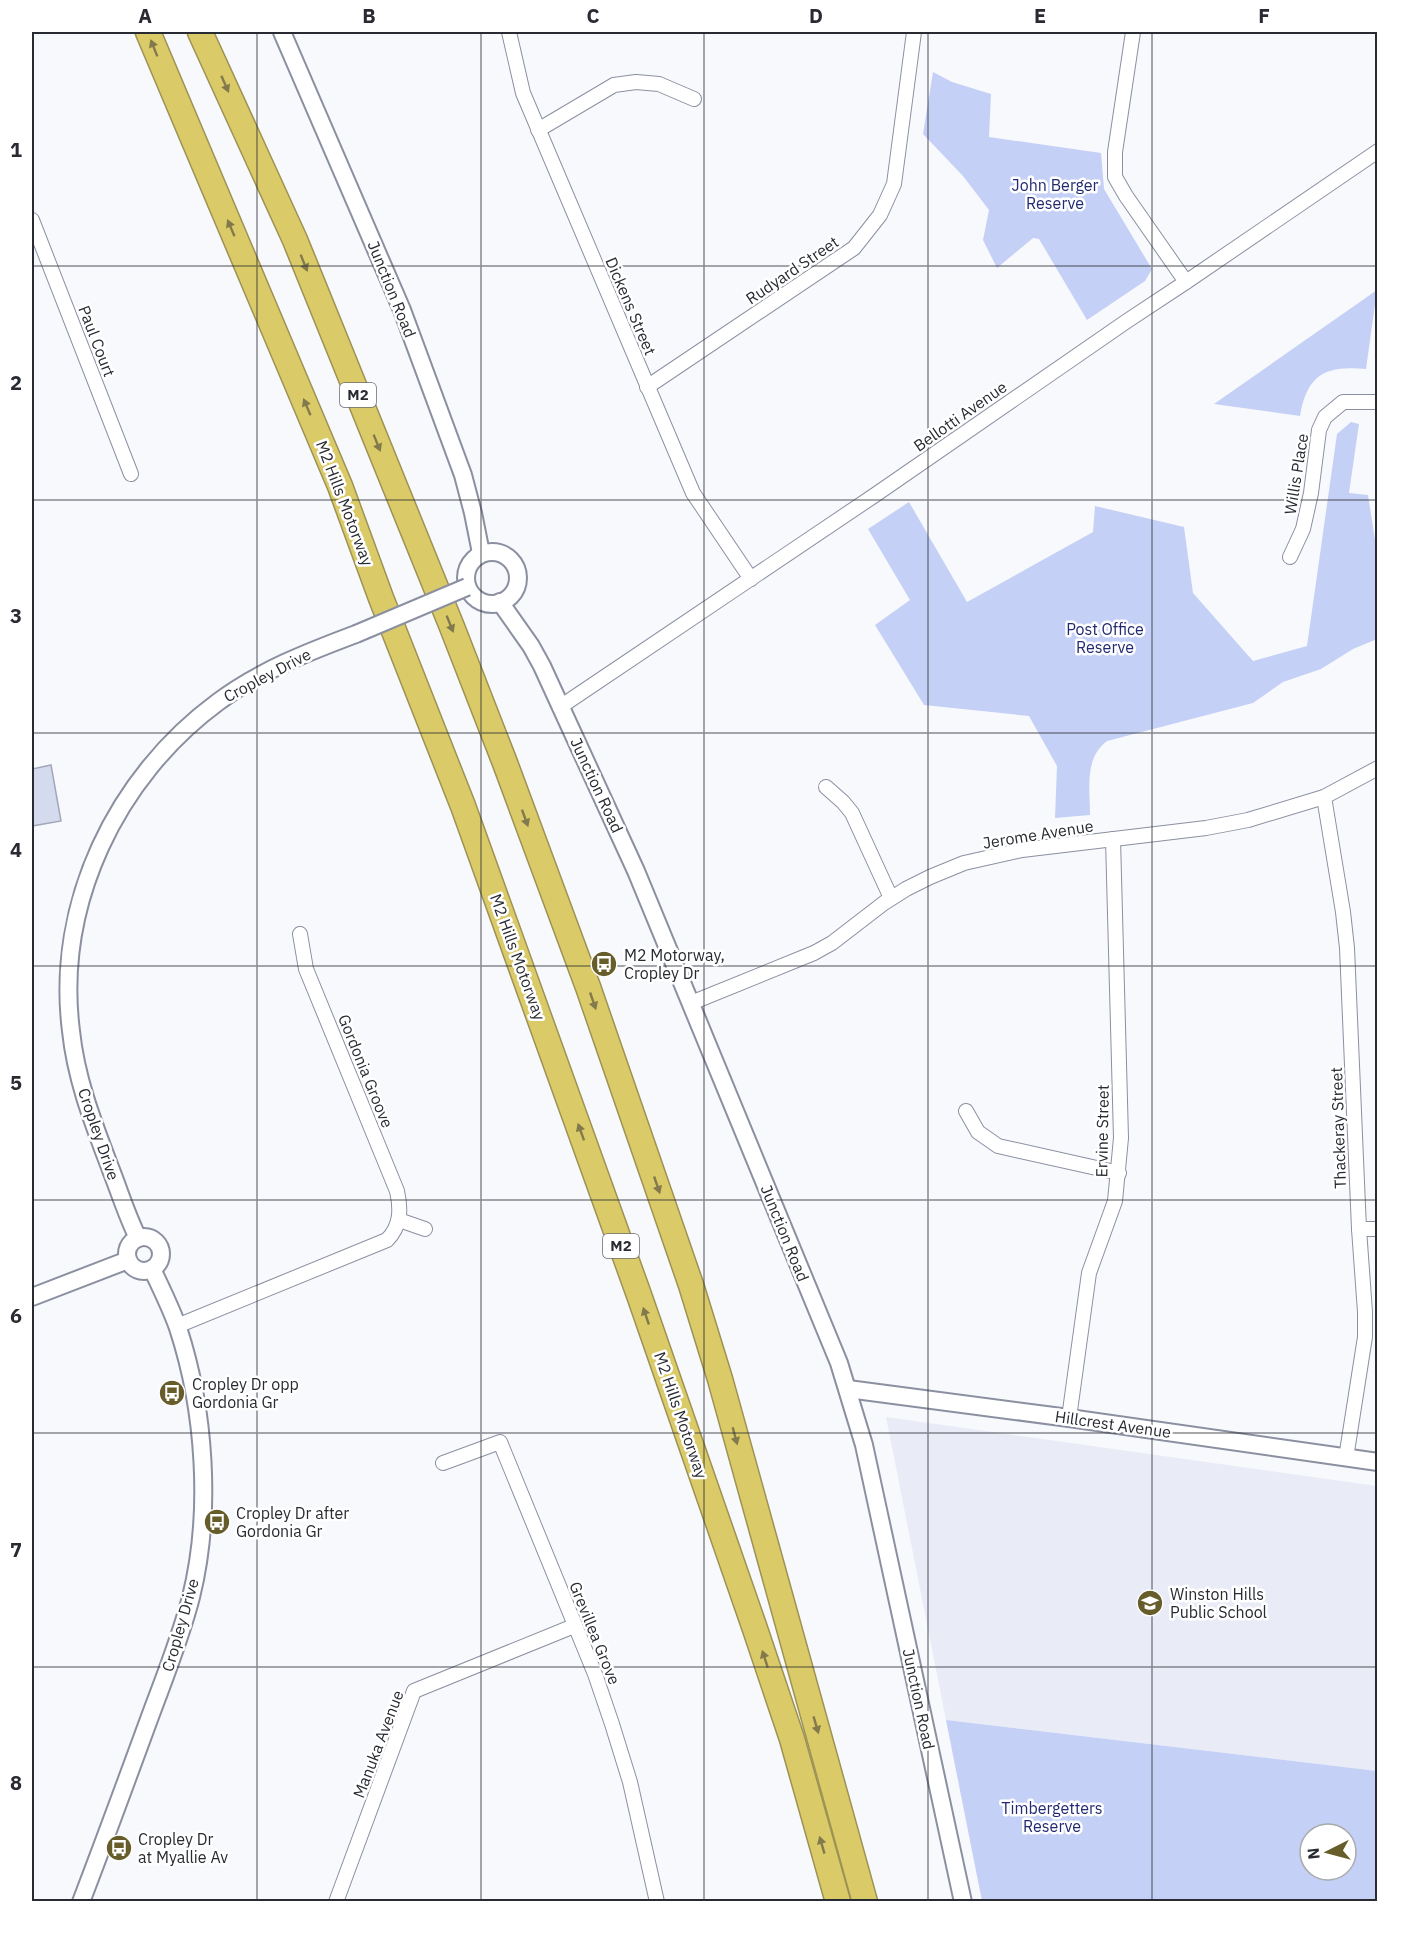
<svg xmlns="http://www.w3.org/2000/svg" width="1409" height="1933" font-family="'IBM Plex Sans',sans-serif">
	<rect width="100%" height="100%" fill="#f8f9fd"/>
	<polygon fill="#e9ecf7" points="886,1417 1377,1486 1377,1771 946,1720"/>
	<g fill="#c5d0f6" fill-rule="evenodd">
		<polygon points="933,72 952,82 991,94 989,137 1101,153 1104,189 1152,269 1145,281 1087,320 1039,239 1033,238 997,268 983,240 989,210 963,176 923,134"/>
		<path d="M1377,290L1366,369C1326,365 1307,374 1300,416L1214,404Z"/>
		<path d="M1351,422L1359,424L1349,493L1368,495L1378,559L1377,639L1353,649L1321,669L1283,682L1253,703L1107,741C1084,758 1090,789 1090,815L1055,818L1057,766L1029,716L924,705L875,625L910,600L868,529L909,502L967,602L1093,532L1095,506L1184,527L1193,593L1253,661L1307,646L1337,434Z"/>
		<path d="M946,1720L1377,1771V1901H982ZM1310,1834H1346V1870H1310Z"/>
	</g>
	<polygon fill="#d5dbee" stroke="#a2a7b9" stroke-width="1.5" points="51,765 61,821 32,826 32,769"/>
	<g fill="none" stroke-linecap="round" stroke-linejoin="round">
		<g stroke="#8b90a1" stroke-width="16">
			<g id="minor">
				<polyline points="509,32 523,93 693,493 751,579"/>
				<polyline points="1133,32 1115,152 1115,177 1126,196 1186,282"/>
				<polyline points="538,130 614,85 636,82 659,84 694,99"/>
				<polyline points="32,220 131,474"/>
				<polyline points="647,387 854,248 880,215 894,184 914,32"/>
				<polyline points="1290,557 1303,529 1311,493 1319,430 1325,417 1343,402 1378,402"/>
				<polyline points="560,707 875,495 1127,321 1186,282 1378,151"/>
				<polyline points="826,787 843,802 852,813 891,898"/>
				<polyline points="1324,797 1343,912 1347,948 1359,1229 1365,1312 1365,1337 1346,1458"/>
				<polyline points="691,1003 814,953 832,943 884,903 906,889 930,877 964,863 1022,850 1206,828 1248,820 1324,797 1378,768"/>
				<polyline points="966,1111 978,1132 998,1146 1119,1173"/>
				<polyline points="399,1220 425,1229"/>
				<polyline points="1359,1229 1378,1229"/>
				<path d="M177,1326L387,1240C401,1226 401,1209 397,1191L306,969L300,934"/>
				<polyline points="1069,1418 1089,1273 1115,1201 1121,1138 1113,839"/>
				<polyline points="443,1463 500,1442 595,1674 612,1724 630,1782 657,1902"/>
				<polyline points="336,1902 414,1691 574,1626"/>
			</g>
		</g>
		<g stroke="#8b90a1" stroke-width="20">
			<g id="tertiary">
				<polyline points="282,32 402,310 463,475 473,513 481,553"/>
				<circle cx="492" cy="578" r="26"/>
				<polyline points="500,602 531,646 542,666 636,871 839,1363 864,1445 963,1902"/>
				<circle cx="144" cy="1254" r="17"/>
				<path d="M138,1238C127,1216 120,1193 111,1170C94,1125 76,1080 71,1031C55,904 116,777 218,702C259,671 308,652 356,634"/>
				<polyline points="32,1297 128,1260"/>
				<polyline points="848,1389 1069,1418 1378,1462"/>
				<path d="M81,1902C104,1842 126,1782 148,1722C163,1681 180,1640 191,1597C212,1513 205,1410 178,1328C171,1308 161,1288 152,1269"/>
			</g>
		</g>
		<g stroke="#9d9255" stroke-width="27">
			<g id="motorway">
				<polyline points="148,32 340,486 381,598 463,806 639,1295 754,1626 792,1739 838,1902"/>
				<polyline points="200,32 295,240 452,627 505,763 588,987 691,1285 720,1379 865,1902"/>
			</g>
		</g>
		<use href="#minor" stroke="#fff" stroke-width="14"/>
		<use href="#tertiary" stroke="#fff" stroke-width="16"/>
		<use href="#motorway" stroke="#dbca68" stroke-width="24"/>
		<g stroke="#8b90a1" stroke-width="20" stroke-linecap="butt">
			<polyline id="tertiary-bridge" points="356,634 467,587"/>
		</g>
		<use href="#tertiary-bridge" stroke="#fff" stroke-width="16"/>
	</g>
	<defs><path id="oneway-solid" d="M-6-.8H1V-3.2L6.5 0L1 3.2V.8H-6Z" transform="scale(1.5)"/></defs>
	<g fill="#827a4d">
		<use href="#oneway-solid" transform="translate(154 48) rotate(-112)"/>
		<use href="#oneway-solid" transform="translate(225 84) rotate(66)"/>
		<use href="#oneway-solid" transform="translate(231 228) rotate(-113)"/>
		<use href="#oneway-solid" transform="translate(304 263) rotate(68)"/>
		<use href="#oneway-solid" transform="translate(307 407) rotate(-113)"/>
		<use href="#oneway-solid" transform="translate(377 443) rotate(68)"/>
		<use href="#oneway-solid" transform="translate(450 624) rotate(68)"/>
		<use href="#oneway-solid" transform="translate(525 818) rotate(70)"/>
		<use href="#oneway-solid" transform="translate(593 1001) rotate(71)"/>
		<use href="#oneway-solid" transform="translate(581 1132) rotate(-110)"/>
		<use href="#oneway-solid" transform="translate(657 1185) rotate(71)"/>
		<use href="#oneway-solid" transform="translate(646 1316) rotate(-109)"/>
		<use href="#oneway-solid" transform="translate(735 1436) rotate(75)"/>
		<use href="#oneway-solid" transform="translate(765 1659) rotate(-108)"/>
		<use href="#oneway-solid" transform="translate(816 1725) rotate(74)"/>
		<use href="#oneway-solid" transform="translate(822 1845) rotate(-106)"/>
	</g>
	<path fill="none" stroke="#292b32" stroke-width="1.5" stroke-opacity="0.55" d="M257,32V1902M481,32V1902M704,32V1902M928,32V1902M1152,32V1902M32,266H1378M32,500H1378M32,733H1378M32,966H1378M32,1200H1378M32,1433H1378M32,1667H1378"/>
	<defs>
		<g id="bus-disc" transform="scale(1.35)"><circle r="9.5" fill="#665d2a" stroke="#fff"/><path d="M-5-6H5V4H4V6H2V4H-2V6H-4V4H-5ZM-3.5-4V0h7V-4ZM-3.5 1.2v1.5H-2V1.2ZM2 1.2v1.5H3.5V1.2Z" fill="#fff"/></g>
		<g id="school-disc" transform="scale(1.35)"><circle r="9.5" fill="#665d2a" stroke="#fff"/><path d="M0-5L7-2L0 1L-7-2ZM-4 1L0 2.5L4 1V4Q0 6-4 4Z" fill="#fff"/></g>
	</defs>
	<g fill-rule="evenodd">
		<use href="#bus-disc" x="604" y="964"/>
		<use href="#bus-disc" x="172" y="1393"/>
		<use href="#bus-disc" x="217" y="1522"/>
		<use href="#school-disc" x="1150" y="1603"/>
		<use href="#bus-disc" x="119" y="1848"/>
	</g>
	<g text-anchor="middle" stroke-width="5" stroke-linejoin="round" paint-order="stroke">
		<g fill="#fff" stroke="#696b70" stroke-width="1.5">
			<rect x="340" y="383" width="36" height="24" rx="4.5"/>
			<rect x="603" y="1234" width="36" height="24" rx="4.5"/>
		</g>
		<g font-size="15" font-weight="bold" fill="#292b32">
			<text x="358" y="400">M2</text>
			<text x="621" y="1251">M2</text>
		</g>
		<g font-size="16" fill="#222b71" stroke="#fff">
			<text x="1055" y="191">John Berger<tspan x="1055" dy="18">Reserve</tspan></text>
			<text x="1105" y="635">Post Office<tspan x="1105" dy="18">Reserve</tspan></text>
			<text x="1052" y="1814">Timbergetters<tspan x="1052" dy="18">Reserve</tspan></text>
		</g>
		<g font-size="16" fill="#292b32" stroke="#fff">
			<text transform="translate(792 270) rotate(-34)" y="6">Rudyard Street</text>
			<text transform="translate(392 289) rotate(68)" y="6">Junction Road</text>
			<text transform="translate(631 306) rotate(67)" y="6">Dickens Street</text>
			<text transform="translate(97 341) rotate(69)" y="6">Paul Court</text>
			<text transform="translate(960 416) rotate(-35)" y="6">Bellotti Avenue</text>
			<text transform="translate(1296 474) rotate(-81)" y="6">Willis Place</text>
			<text transform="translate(345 503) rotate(69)" y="6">M2 Hills Motorway</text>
			<text transform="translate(267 675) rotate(-28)" y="6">Cropley Drive</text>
			<text transform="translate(597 785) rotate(65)" y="6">Junction Road</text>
			<text transform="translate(1038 834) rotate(-9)" y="6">Jerome Avenue</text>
			<text transform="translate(518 957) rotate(70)" y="6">M2 Hills Motorway</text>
			<text transform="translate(366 1071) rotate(68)" y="6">Gordonia Groove</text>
			<text transform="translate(1338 1128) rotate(-92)" y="6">Thackeray Street</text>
			<text transform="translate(1102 1131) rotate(-89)" y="6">Ervine Street</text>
			<text transform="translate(99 1134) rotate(71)" y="6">Cropley Drive</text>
			<text transform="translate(785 1233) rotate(68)" y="6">Junction Road</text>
			<text transform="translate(681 1415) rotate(71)" y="6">M2 Hills Motorway</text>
			<text transform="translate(1113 1424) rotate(8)" y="6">Hillcrest Avenue</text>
			<text transform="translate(180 1625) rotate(-74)" y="6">Cropley Drive</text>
			<text transform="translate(595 1633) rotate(68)" y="6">Grevillea Grove</text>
			<text transform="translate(919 1699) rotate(78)" y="6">Junction Road</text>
			<text transform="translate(378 1744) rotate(-69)" y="6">Manuka Avenue</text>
		</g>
		<g font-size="16" fill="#292b32" stroke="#fff" text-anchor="start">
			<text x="624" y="961">M2 Motorway,<tspan x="624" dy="18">Cropley Dr</tspan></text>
			<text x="192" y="1390">Cropley Dr opp<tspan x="192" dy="18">Gordonia Gr</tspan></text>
			<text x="236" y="1519">Cropley Dr after<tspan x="236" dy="18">Gordonia Gr</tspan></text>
			<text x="1170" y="1600">Winston Hills<tspan x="1170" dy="18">Public School</tspan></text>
			<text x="138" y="1845">Cropley Dr<tspan x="138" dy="18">at Myallie Av</tspan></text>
		</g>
	</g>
	<rect width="1409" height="1933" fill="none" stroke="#ffffff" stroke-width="66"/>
	<g transform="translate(1328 1852) rotate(264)"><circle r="28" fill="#ffffff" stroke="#a9aaad" stroke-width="1.5"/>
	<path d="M0-4.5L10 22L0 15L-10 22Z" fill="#665d2a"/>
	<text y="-9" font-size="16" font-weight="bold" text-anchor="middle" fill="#292b32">N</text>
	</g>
	<rect x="33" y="33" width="1343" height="1867" fill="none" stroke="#292b32" stroke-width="2"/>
	<g font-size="20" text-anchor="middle" font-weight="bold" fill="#292b32">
		<text x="145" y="23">A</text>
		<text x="369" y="23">B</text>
		<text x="593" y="23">C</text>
		<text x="816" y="23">D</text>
		<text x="1040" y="23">E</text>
		<text x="1264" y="23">F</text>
		<text x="16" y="157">1</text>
		<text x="16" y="390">2</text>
		<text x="16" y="623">3</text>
		<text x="16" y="857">4</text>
		<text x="16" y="1090">5</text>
		<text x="16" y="1323">6</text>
		<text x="16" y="1557">7</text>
		<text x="16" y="1790">8</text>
	</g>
</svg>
